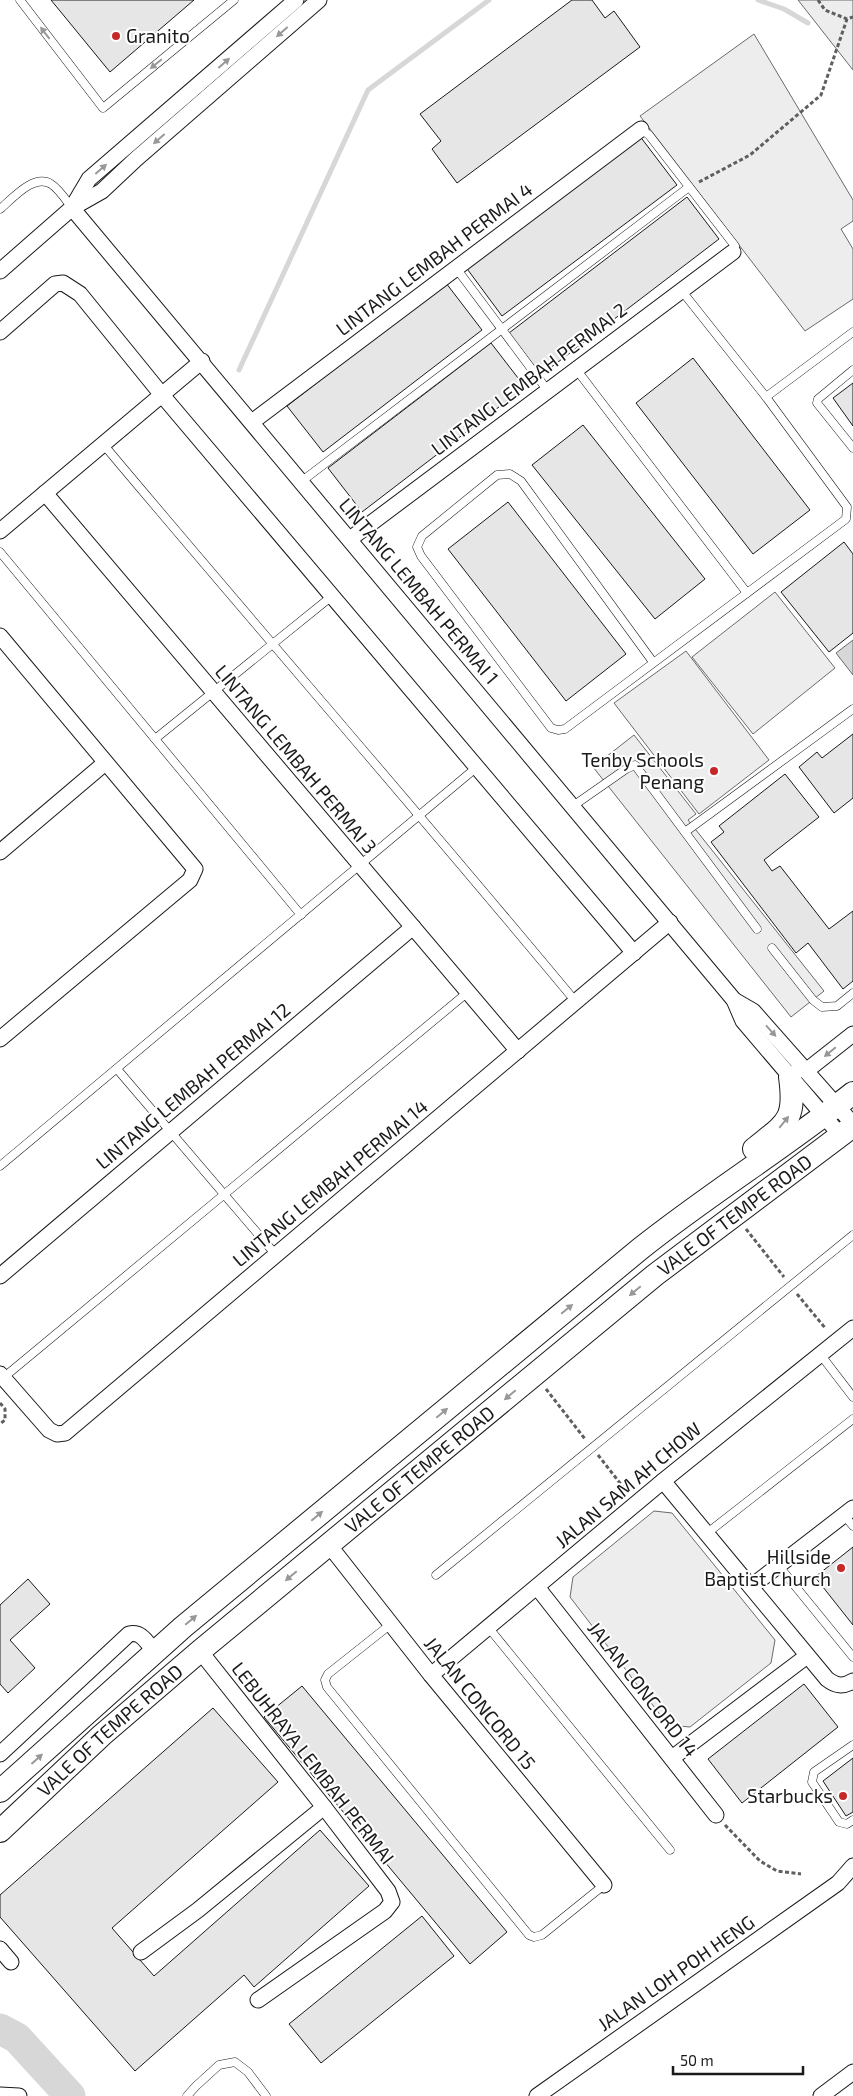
<svg xmlns="http://www.w3.org/2000/svg" width="853" height="2096" font-family="'Exo 2',sans-serif">
	<rect width="100%" height="100%" fill="#fff"/>
	<g fill="#ededed" stroke="#6a6a6a">
		<polygon points="798,0 853,0 853,70"/>
		<polygon points="754,34 853,200 853,221 841,229 853,249 853,299 805,331 640,116"/>
		<polygon points="775,592 835,668 753,734 692,657"/>
		<polygon points="686,651 769,760 699,814 614,703"/>
		<polygon points="634,735 696,814 688,820 824,991 791,1017 593,767"/>
		<polygon points="654,1511 672,1513 775,1640 771,1663 690,1727 668,1725 570,1597 573,1577"/>
	</g>
	<polygon fill="#d7d7d7" stroke="#6a6a6a" points="853,640 853,675 836,653"/>
	<g fill="none" stroke-linecap="round" stroke-linejoin="round">
		<g stroke="#d7d7d7" stroke-width="5">
			<polyline points="758,0 784,9 808,23"/>
			<polyline points="239,370 368,90 489,0"/>
		</g>
		<polyline stroke="#d7d7d7" stroke-width="31" points="0,2029 17,2038 70,2096"/>
	</g>
	<g fill="#e6e6e6" stroke="#1a1a1a">
		<polygon points="51,0 194,0 110,72"/>
		<polygon points="572,0 592,0 605,18 614,11 640,47 457,183 432,149 441,141 420,114"/>
		<polygon points="639,135 677,185 502,316 465,266"/>
		<polygon points="687,197 719,239 541,375 509,333"/>
		<polygon points="446,283 482,330 323,452 287,406"/>
		<polygon points="491,343 525,387 362,512 328,468"/>
		<polygon points="693,358 810,510 753,554 636,403"/>
		<polygon points="853,383 853,426 833,398"/>
		<polygon points="583,425 705,579 655,619 532,465"/>
		<polygon points="508,502 626,654 566,701 448,549"/>
		<polygon points="844,542 853,554 853,633 829,652 781,592"/>
		<polygon points="853,734 853,798 834,813 799,767 817,752 822,758"/>
		<polygon points="785,774 819,817 764,860 772,871 780,866 829,929 853,911 853,981 843,989 808,943 796,953 711,842 724,832 719,826"/>
		<polygon points="853,1547 853,1625 815,1577"/>
		<polygon points="28,1579 50,1604 10,1640 35,1668 8,1693 0,1684 0,1605"/>
		<polygon points="804,1684 838,1727 742,1803 708,1759"/>
		<polygon points="302,1686 507,1932 470,1964 264,1717"/>
		<polygon points="213,1708 278,1782 112,1928 154,1976 320,1830 369,1886 254,1987 244,1975 135,2071 0,1917 0,1895"/>
		<polygon points="853,1758 853,1812 846,1816 823,1781"/>
		<polygon points="422,1916 454,1956 321,2063 289,2024"/>
	</g>
	<g fill="none" stroke-linecap="round" stroke-linejoin="round">
		<g stroke="#1a1a1a" stroke-width="9">
			<g id="lane">
				<polyline points="20,0 103,108 234,0"/>
				<polyline points="641,129 649,135 735,246 733,252"/>
				<path d="M0,209C12,199 34,173 51,184C59,189 66,200 72,208"/>
				<polyline points="456,268 548,391"/>
				<polyline points="576,369 747,593"/>
				<polyline points="853,370 818,399 817,403 853,448"/>
				<polyline points="766,397 853,332"/>
				<path d="M103,444C260,631 420,814 576,1002"/>
				<polyline points="302,481 689,187"/>
				<polyline points="0,552 301,915"/>
				<polyline points="653,662 521,481 510,474 497,475 422,536 417,547 421,556 551,728 558,730 565,729 846,519 847,507 766,397 681,290"/>
				<polyline points="155,739 332,596"/>
				<polyline points="573,806 626,769 635,765 757,929"/>
				<polyline points="685,832 853,709"/>
				<polyline points="772,948 813,1000 822,1007 837,1006 853,993"/>
				<polyline points="117,1069 276,1255"/>
				<polyline points="0,1166 477,767"/>
				<polyline points="820,1354 853,1397"/>
				<polyline points="3,1378 468,992"/>
				<polyline points="844,1515 853,1526"/>
				<polyline points="706,1534 853,1419"/>
				<polyline points="778,1565 853,1657"/>
				<polyline points="436,1575 853,1235"/>
				<polyline points="391,1624 328,1674 325,1680 327,1687 529,1935 534,1937 542,1935 604,1885"/>
				<polyline points="488,1627 670,1850"/>
				<polyline points="853,1745 814,1772 812,1782 839,1822 847,1824 853,1820"/>
				<polyline points="187,2096 196,2086 219,2065 235,2062 248,2072 266,2096"/>
			</g>
		</g>
		<g stroke="#1a1a1a" stroke-width="17">
			<g id="street">
				<polyline points="73,206 89,179 296,0"/>
				<polyline points="72,208 734,1000 743,1021 841,1136"/>
				<polyline points="0,271 72,208 102,191 136,159 319,0"/>
				<polyline points="0,332 55,284 63,283 80,294 162,395 634,953"/>
				<polyline points="252,422 641,129"/>
				<polyline points="45,493 518,1051"/>
				<polyline points="0,531 202,361"/>
				<polyline points="350,539 733,252"/>
				<polyline points="0,636 195,869 190,880 0,1039"/>
				<polyline points="0,852 105,763"/>
				<polyline points="734,1000 753,1011 853,1124"/>
				<polyline points="806,1071 853,1034"/>
				<polyline points="0,1276 413,927"/>
				<polyline points="0,1374 49,1430 57,1434 65,1433 670,922"/>
				<path d="M663,1481L827,1679C836,1686 843,1687 853,1681"/>
				<polyline points="329,1545 431,1675 604,1885"/>
				<polyline points="752,1586 853,1508"/>
				<polyline points="537,1587 716,1815"/>
				<polyline points="200,1651 324,1807 388,1891 392,1902 385,1911 258,2000"/>
				<polyline points="431,1675 663,1481 853,1328"/>
				<path d="M0,1754L129,1634C142,1631 147,1643 155,1652"/>
				<polyline points="672,1758 807,1656"/>
				<polyline points="0,1949 11,1962"/>
				<polyline points="141,1952 198,1910 324,1807"/>
				<polyline points="0,2095 19,2096"/>
				<polyline points="537,2096 838,1883 853,1866"/>
				<polyline points="821,2096 853,2072"/>
			</g>
		</g>
		<g stroke="#1a1a1a" stroke-width="24">
			<g id="secondary">
				<path d="M754,1149C787,1122 796,1121 790,1077"/>
				<path d="M0,1791L183,1627L640,1249C709,1194 784,1148 853,1093"/>
				<path id="s1" d="M0,1831L102,1735L200,1651L655,1275L853,1126"/>
			</g>
		</g>
		<g stroke="#5f5f5f" stroke-width="3" stroke-dasharray="4 2.5" stroke-linecap="butt">
			<polyline points="818,0 825,10 847,19 853,17"/>
			<polyline points="699,182 750,155 821,95 847,19"/>
			<polyline points="746,1229 784,1277"/>
			<polyline points="797,1294 826,1329"/>
			<polyline points="546,1389 585,1439"/>
			<polyline points="0,1403 5,1409 5,1420 0,1424"/>
			<polyline points="598,1455 627,1492"/>
			<polyline points="725,1825 760,1861 777,1871 801,1874"/>
		</g>
		<use href="#lane" stroke="#fff" stroke-width="8"/>
		<use href="#street" stroke="#fff" stroke-width="15"/>
		<use href="#secondary" stroke="#fff" stroke-width="22"/>
	</g>
	<defs><path id="oneway-solid" d="M-6-.8H1V-3.2L6.5 0L1 3.2V.8H-6Z" transform="scale(1.25)"/></defs>
	<g fill="#989898">
		<use href="#oneway-solid" transform="translate(282 32) rotate(139)"/>
		<use href="#oneway-solid" transform="translate(45 33) rotate(-128)"/>
		<use href="#oneway-solid" transform="translate(224 63) rotate(-41)"/>
		<use href="#oneway-solid" transform="translate(156 64) rotate(141)"/>
		<use href="#oneway-solid" transform="translate(159 139) rotate(139)"/>
		<use href="#oneway-solid" transform="translate(101 169) rotate(-41)"/>
		<use href="#oneway-solid" transform="translate(771 1031) rotate(48)"/>
		<use href="#oneway-solid" transform="translate(830 1052) rotate(141)"/>
		<use href="#oneway-solid" transform="translate(784 1122) rotate(-51)"/>
		<use href="#oneway-solid" transform="translate(635 1291) rotate(140)"/>
		<use href="#oneway-solid" transform="translate(567 1309) rotate(-39)"/>
		<use href="#oneway-solid" transform="translate(510 1395) rotate(140)"/>
		<use href="#oneway-solid" transform="translate(442 1413) rotate(-40)"/>
		<use href="#oneway-solid" transform="translate(317 1516) rotate(-40)"/>
		<use href="#oneway-solid" transform="translate(291 1576) rotate(140)"/>
		<use href="#oneway-solid" transform="translate(191 1620) rotate(-40)"/>
		<use href="#oneway-solid" transform="translate(37 1759) rotate(-42)"/>
	</g>
	<g fill="#c62828" stroke="#fff" stroke-width="2">
		<circle cx="116" cy="36" r="5"/>
		<circle cx="714" cy="771" r="5"/>
		<circle cx="841" cy="1568" r="5"/>
		<circle cx="843" cy="1796" r="5"/>
	</g>
	<g text-anchor="middle" stroke-width="4" stroke-linejoin="round" paint-order="stroke">
		<g font-size="19" fill="#1a1a1a" stroke="#fff" text-anchor="end">
			<text x="126" y="43" text-anchor="start">Granito</text>
			<text x="704" y="767">Tenby Schools<tspan x="704" dy="22">Penang</tspan></text>
			<text x="831" y="1564">Hillside<tspan x="831" dy="22">Baptist Church</tspan></text>
			<text x="833" y="1803">Starbucks</text>
		</g>
		<g font-size="19" fill="#1a1a1a" stroke="#fff">
			<text transform="translate(434 259) rotate(-37)" y="7">LINTANG LEMBAH PERMAI 4</text>
			<text transform="translate(529 379) rotate(-37)" y="7">LINTANG LEMBAH PERMAI 2</text>
			<text transform="translate(419 591) rotate(50)" y="7">LINTANG LEMBAH PERMAI 1</text>
			<text transform="translate(296 759) rotate(50)" y="7">LINTANG LEMBAH PERMAI 3</text>
			<text transform="translate(193 1086) rotate(-40)" y="7">LINTANG LEMBAH PERMAI 12</text>
			<text transform="translate(330 1183) rotate(-40)" y="7">LINTANG LEMBAH PERMAI 14</text>
			<text dy="7" stroke="none"><textPath href="#s1" startOffset="959">VALE OF TEMPE ROAD</textPath></text>
			<text dy="7" stroke="none"><textPath href="#s1" startOffset="554">VALE OF TEMPE ROAD</textPath></text>
			<text transform="translate(628 1485) rotate(-40)" y="7">JALAN SAM AH CHOW</text>
			<text transform="translate(643 1689) rotate(52)" y="7">JALAN CONCORD 14</text>
			<text transform="translate(480 1703) rotate(51)" y="7">JALAN CONCORD 15</text>
			<text dy="7" stroke="none"><textPath href="#s1" startOffset="149">VALE OF TEMPE ROAD</textPath></text>
			<text transform="translate(313 1763) rotate(52)" y="7">LEBUHRAYA LEMBAH PERMAI</text>
			<text transform="translate(676 1973) rotate(-35)" y="7">JALAN LOH POH HENG</text>
		</g>
	</g>
	<path d="M673 2066v8h130v-8" fill="none" stroke="#1a1a1a" stroke-width="2.5"/>
	<text x="680" y="2066" font-size="15" fill="#1a1a1a" stroke="#ffffff" stroke-width="4" paint-order="stroke">50 m</text>
</svg>
